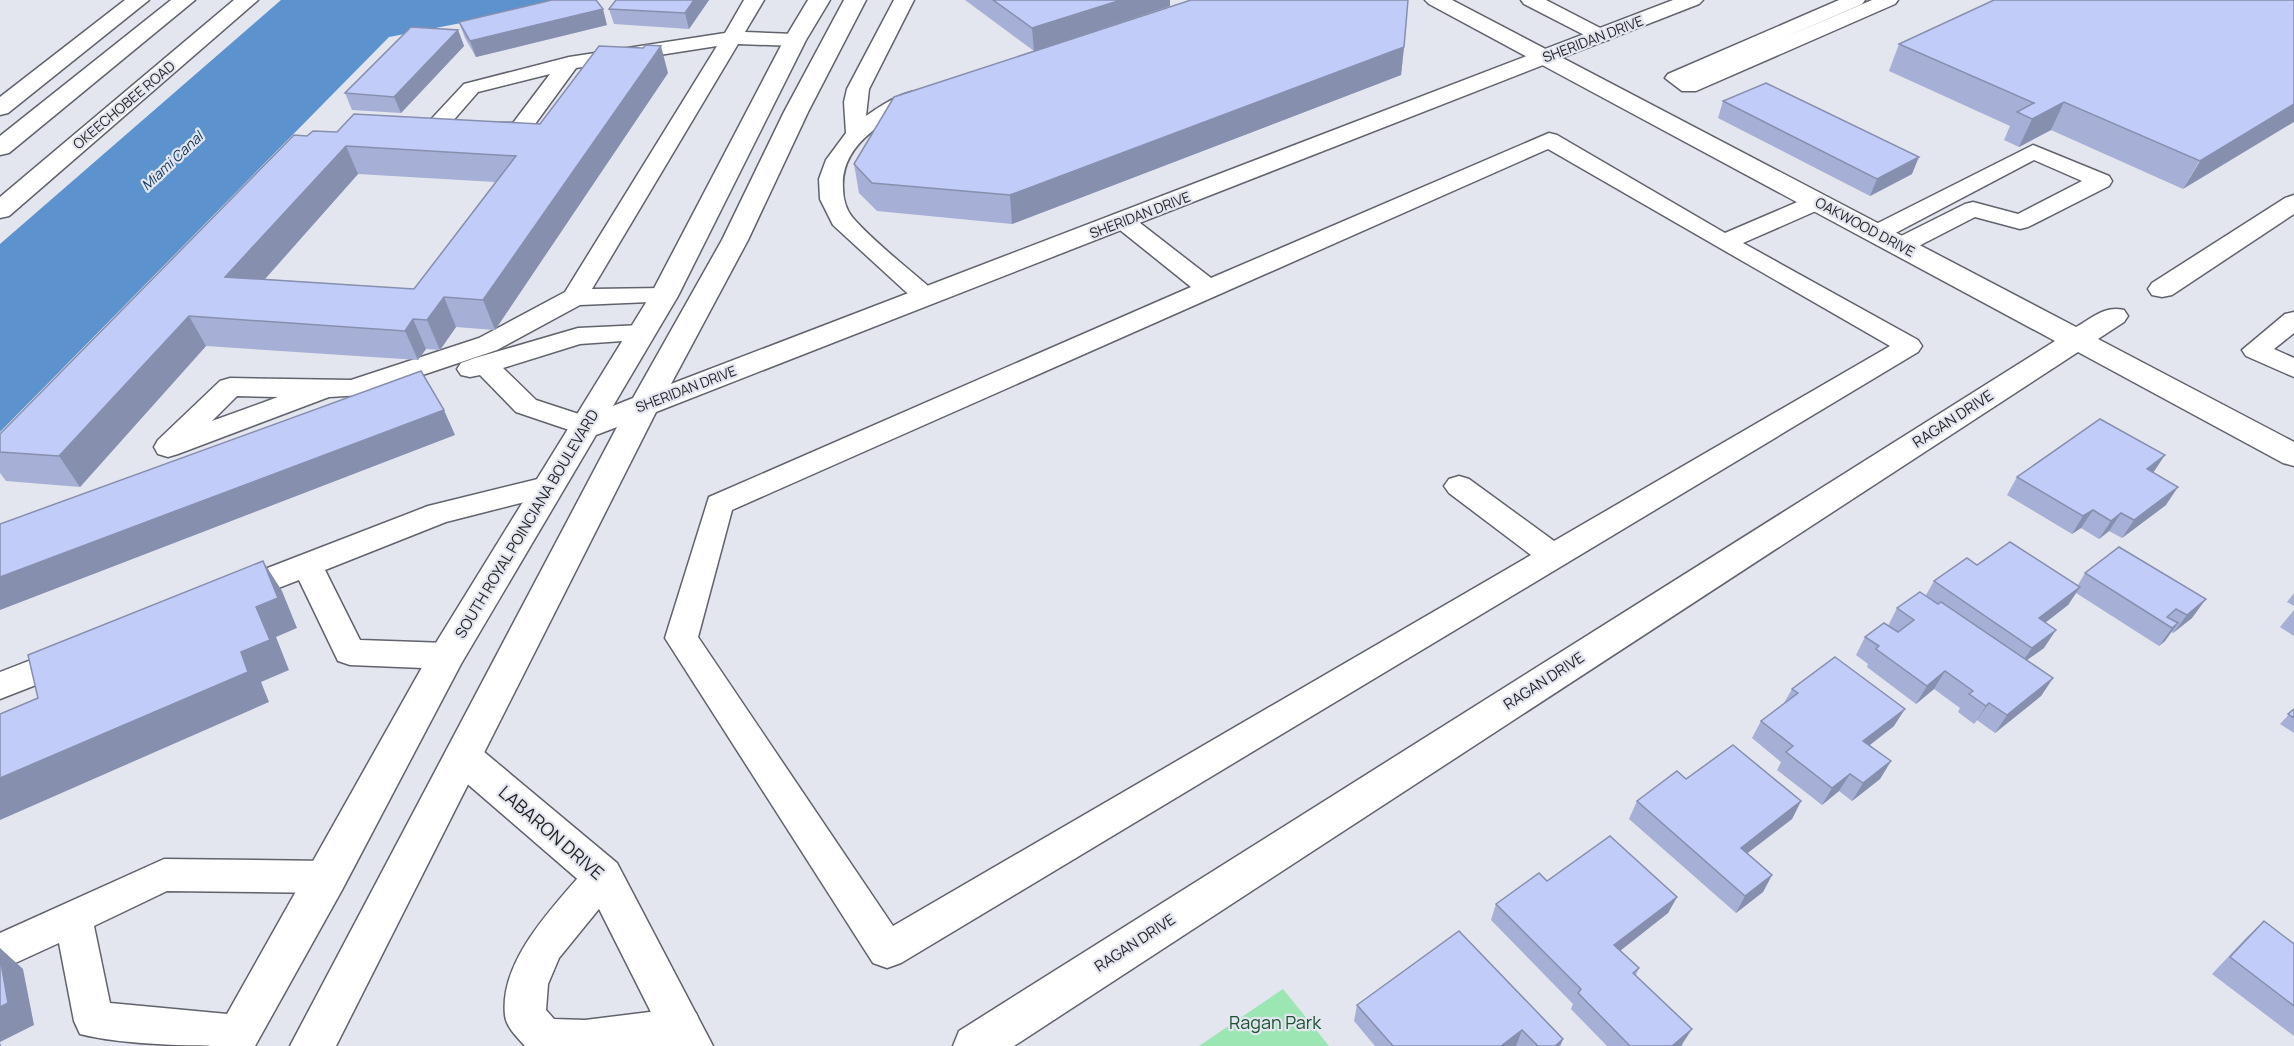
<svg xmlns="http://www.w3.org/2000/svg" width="2294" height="1046" font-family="Manrope,sans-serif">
	<rect width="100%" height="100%" fill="#e3e5ef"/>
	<polygon fill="#9ce6b4" points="1283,989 1329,1046 1199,1046"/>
	<polygon fill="#5c92cd" points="281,0 558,0 554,5 389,37 0,432 0,244"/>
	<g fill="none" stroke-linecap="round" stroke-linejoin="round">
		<g stroke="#61636c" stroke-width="3">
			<g id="service">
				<path d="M744,0H764L745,32L795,34L802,36L805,40L802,44L795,46L738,44L592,289L664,288L673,291L677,296L673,301L580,305L497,350L363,395L329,397L178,454L168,457L158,454L154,447L158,440L220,381L230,378L351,380L479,338L565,292L717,46L576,68L527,135L433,136L425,134L422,129L464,84L569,57L725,33ZM550,74L513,123H451L478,92ZM237,396L278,397L212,421Z"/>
				<path d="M894,0H914L869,89L866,116C883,104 910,86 931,91L934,96L931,101C893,114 840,141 843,188C843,198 846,210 853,218C877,245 908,268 935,292L939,297L935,302L926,305L917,302L833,225L820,199L819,179L826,160L846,133L844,102L847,89Z"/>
				<polygon points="1521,0 1546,0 1608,32 1611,36 1608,40 1594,40 1524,4"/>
				<polygon points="1839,0 1865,0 1862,4 1774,42 1872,0 1898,0 1895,4 1696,91 1682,91 1665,78 1668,74"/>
				<path d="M1549,133L1557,135L1725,233L1809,197H1825L1829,202L1825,207L1743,243L1918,340L1922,346L1918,352L901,963L887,968L873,963L665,638L709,497L1191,287L1115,226L1111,221L1115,216H1131L1211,278ZM1548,149L1890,346L1554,541L1469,479L1459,476L1449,479L1444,486L1449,493L1531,555L893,926L698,637L732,510Z"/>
				<polygon points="2033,145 2109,176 2112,181 2109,186 2028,227 2020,229 1975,217 1909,251 1900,253 1891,251 1888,246 1891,241 1965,204 1973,202 2018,214 2082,181 2034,160 1886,238 1877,240 1868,238 1865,233 1868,228"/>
				<polygon points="2294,312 2294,333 2274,349 2294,358 2294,377 2246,356 2242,350 2285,314"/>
				<polygon points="642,325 651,327 655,333 651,339 580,344 503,368 536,400 597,420 601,427 597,434 587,436 516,412 480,375 470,377 461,375 457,369 461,363 475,358 578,328"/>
				<polygon points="546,477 556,480 561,487 556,494 446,522 325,570 360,640 447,643 459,647 463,656 459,665 447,669 350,665 338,661 299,580 237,604 226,600 221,592 226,584 428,506"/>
				<polygon points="70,645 82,649 86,658 82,667 0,699 0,672"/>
				<path d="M164,859L328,861L341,865L347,877L341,889L328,893L167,891L94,926L110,1003L238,1015L252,1020L258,1034L253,1046C203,1046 126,1046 80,1034L74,1021L59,943L0,970V933Z"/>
				<path d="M603,860L616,864L622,876L616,888L559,958L548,984L546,1010L554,1019L585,1020L682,1008L696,1013L702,1027L696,1041L682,1046H525C517,1037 506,1027 505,1015C499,959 557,903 590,864Z"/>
			</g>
		</g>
		<g stroke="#61636c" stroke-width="3">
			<g id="minor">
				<path d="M1425,0H1452L2076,327C2092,318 2105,305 2124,310L2128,316L2124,322L2098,339L2294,442V466L2283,463L2078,352L1014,1046H953L959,1031L2055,341L1429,4Z"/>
				<polygon points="2294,195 2294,214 2172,295 2162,297 2152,295 2148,289 2152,283 2285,198"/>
				<polygon points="463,741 477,746 617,863 713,1046 668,1046 589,889 449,768 444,757 449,746"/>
			</g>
		</g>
		<g stroke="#61636c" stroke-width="3">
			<polygon id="tertiary" points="808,0 830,0 806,40 678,296 613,406 633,398 722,240 784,112 844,0 866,0 808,112 748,240 671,384 1673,0 1703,0 1699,4 656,412 336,1046 290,1046 617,427 596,435 461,664 342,890 255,1046 209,1046 434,646 650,296 784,40"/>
		</g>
		<g stroke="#61636c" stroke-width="3">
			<g id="trunk">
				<polygon points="125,0 149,0 8,113 0,115 0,97"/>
				<polygon points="171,0 195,0 9,153 0,155 0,136"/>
				<polygon points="234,0 258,0 9,216 0,218 0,197"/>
			</g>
		</g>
		<use href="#service" fill="#fff" fill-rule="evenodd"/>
		<use href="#minor" fill="#fff" fill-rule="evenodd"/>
		<use href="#tertiary" fill="#fff" fill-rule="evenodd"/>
		<use href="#trunk" fill="#fff" fill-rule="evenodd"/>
	</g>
	<g fill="#a6afd6" fill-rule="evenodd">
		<polygon points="616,0 709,0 689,29 614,24 609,9"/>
		<polygon points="965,0 1170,0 1170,6 1034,51"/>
		<polygon points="2294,0 2183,189 2051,130 2019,147 2004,140 2010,126 1889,71 1899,44"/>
		<polygon points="459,22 607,25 476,57 465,38"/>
		<polygon points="458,30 464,46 401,113 352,110 345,93"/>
		<polygon points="1404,47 1401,75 1012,224 877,211 859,193 854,164"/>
		<path d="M668,73L495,330L456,327L440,350L426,349L418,360L206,346L80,487L6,481L0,473V434L307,136L337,132L540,124ZM358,174L495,182L414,289L265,279Z"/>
		<polygon points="1723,101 1912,174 1870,196 1718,118"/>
		<polygon points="2154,473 2166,505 2122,538 2109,531 2099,539 2081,528 2072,534 2007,495 2017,477"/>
		<polygon points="2119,547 2192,618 2173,633 2171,632 2165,641 2159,646 2076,593 2068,605 2046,622 2044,648 2027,660 2053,678 2041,696 1995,733 1977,720 1974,724 1958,712 1960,708 1934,689 1916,704 1867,667 1868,664 1856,655 1865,637 1888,626 1897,608 1926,595 1934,581 1977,565 2078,585 2085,573"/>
		<polygon points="2294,593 2294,606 2287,602"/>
		<polygon points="2294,610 2294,636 2280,627"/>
		<polygon points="1792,689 1894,726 1870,745 1891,761 1880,779 1852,801 1839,791 1822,805 1777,770 1781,762 1752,738 1761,721 1784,703"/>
		<polygon points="2294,709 2294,733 2280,724"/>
		<polygon points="1686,779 1801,801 1792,819 1747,853 1772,875 1763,892 1736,913 1629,819 1637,801"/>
		<polygon points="1547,881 1677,897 1668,913 1620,951 1639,968 1636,975 1683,1045 1681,1046 1607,1046 1571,1009 1573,1004 1491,920 1496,904"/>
		<polygon points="2264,921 2294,944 2294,1036 2212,974 2246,938"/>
		<polygon points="1459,931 1563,1039 1560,1046 1375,1046 1354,1021 1357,1005"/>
	</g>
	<g fill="#878fae">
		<polygon points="694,0 709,0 689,29 685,13"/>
		<polygon points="1121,0 1170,0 1170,6 1034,51 1032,28"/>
		<polygon points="603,9 607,25 476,57 470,41"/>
		<polygon points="458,30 464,46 401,113 394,97"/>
		<polygon points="661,46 668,73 495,330 483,300"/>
		<polygon points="1404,47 1401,75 1012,224 1010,195"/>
		<polygon points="2064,102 2051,130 2019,147 2032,119"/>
		<polygon points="2294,104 2294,122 2183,189 2200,161"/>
		<polygon points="346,146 358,174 241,306 225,277"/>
		<polygon points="1919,157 1912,174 1870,196 1877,179"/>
		<polygon points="444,297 456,327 440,350 427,320"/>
		<polygon points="189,316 206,346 80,487 59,456"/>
		<polygon points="413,319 426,349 418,360 405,331"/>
		<polygon points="444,410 455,435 0,610 0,577"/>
		<polygon points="2165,455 2153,473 2147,469"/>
		<polygon points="2178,487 2166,505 2122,538 2134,520"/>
		<polygon points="2093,510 2081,528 2072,534 2083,516"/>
		<polygon points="2121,513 2109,531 2099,539 2111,521"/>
		<polygon points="263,561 282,591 297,628 276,637 289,670 261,682 269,702 0,820 0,778 256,607"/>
		<polygon points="2080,587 2068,605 2028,636 2039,618"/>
		<polygon points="2206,599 2192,618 2173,633 2187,615"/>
		<polygon points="2178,623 2165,641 2159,646 2172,628"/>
		<polygon points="2056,630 2044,648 2020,665 2032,648"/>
		<polygon points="1945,671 1934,689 1916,704 1927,686"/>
		<polygon points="2053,678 2041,696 1995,733 2007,715"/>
		<polygon points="1989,703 1977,720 1974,724 1986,706"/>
		<polygon points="1905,709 1894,726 1853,758 1863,741"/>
		<polygon points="1891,761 1880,779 1852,801 1863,783"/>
		<polygon points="1850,774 1839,791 1822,805 1832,788"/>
		<polygon points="1801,801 1792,819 1732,865 1741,848"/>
		<polygon points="1772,875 1763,892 1736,913 1745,896"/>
		<polygon points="1677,897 1668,913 1607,961 1614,945"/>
		<polygon points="0,948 23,969 34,1025 0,1042 1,1046 0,1046"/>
		<polygon points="1692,1029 1681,1046 1672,1046"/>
		<polygon points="1522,1030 1516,1046 1501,1046"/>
		<polygon points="1563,1039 1560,1046 1555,1046"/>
	</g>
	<g fill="#c1ccf9" stroke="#878fae" stroke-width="1.5" fill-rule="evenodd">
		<polygon points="552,0 596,0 603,9 470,41 459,22"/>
		<polygon points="616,0 694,0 685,13 609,9"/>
		<polygon points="993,0 1121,0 1032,28"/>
		<polygon points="1191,0 1408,0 1404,47 1010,195 872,183 854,164 894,97"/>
		<polygon points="1994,0 2294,0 2294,104 2200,161 2064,102 2032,119 2017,112 2034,103 1899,44"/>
		<polygon points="411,27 458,30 394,97 345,93"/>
		<path d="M646,45L661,46L483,300L444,297L427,320L413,319L405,331L189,316L59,456L0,452V434L294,135L307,136L313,131L337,132L354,114L540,124L599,46L643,48ZM346,146L516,156L414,289L225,277Z"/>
		<polygon points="1766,83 1919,157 1877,179 1723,101"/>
		<polygon points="421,371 444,410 0,577 0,524"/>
		<polygon points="2100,419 2165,455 2147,469 2178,487 2134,520 2121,513 2111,521 2093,510 2083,516 2017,477"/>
		<polygon points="2010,542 2080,587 2039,618 2056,630 2032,648 1934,581 1967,558 1977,565"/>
		<polygon points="2119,547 2206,599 2187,615 2176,609 2167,617 2178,623 2172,628 2085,573"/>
		<polygon points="263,561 278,598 256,607 270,640 241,652 248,672 0,778 0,714 38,698 28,655"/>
		<polygon points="1920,592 1938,604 1941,602 2053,678 2007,715 1989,703 1986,706 1969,694 1973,691 1945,671 1927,686 1876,649 1879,646 1865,637 1884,623 1898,632 1914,620 1897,608"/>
		<polygon points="1835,657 1905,709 1863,741 1891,761 1863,783 1850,774 1832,788 1786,752 1793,746 1761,721 1798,693 1792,689"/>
		<polygon points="2294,709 2294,718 2288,714"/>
		<polygon points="1733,745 1801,801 1741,848 1772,875 1745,896 1637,801 1677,771 1686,779"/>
		<polygon points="1610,836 1677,897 1614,945 1639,968 1633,973 1692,1029 1672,1046 1630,1046 1578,993 1581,989 1496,904 1539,873 1547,881"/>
		<polygon points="2264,921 2294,944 2294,1006 2230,957"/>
		<polygon points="1459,931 1563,1039 1555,1046 1538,1046 1522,1030 1501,1046 1393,1046 1357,1005"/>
		<polygon points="0,957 8,1003 0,1007"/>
	</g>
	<g text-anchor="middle" stroke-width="4.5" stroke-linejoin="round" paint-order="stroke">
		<g font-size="14" fill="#1f2023" stroke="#e3e5ef">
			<text transform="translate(1593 39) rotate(-21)" y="5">SHERIDAN DRIVE</text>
			<text transform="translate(124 105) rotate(-40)" y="5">OKEECHOBEE ROAD</text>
			<text transform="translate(1140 215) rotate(-21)" y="5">SHERIDAN DRIVE</text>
			<text transform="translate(1865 227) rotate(28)" y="5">OAKWOOD DRIVE</text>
			<text transform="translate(686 389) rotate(-21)" y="5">SHERIDAN DRIVE</text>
		</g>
		<g font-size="14" font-style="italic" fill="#093258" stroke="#e3e5ef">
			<text transform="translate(172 161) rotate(-43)" y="5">Miami Canal</text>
		</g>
		<g font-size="15" fill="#1f2023" stroke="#e3e5ef">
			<text transform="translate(1953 419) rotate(-33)" y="5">RAGAN DRIVE</text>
			<text transform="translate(527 524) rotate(-59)" y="5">SOUTH ROYAL POINCIANA BOULEVARD</text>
			<text transform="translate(1544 681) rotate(-33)" y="5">RAGAN DRIVE</text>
			<text transform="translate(1135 943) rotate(-33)" y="5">RAGAN DRIVE</text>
		</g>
		<g font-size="18" fill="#1f2023" stroke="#e3e5ef">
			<text transform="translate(551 833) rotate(41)" y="6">LABARON DRIVE</text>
		</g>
		<g font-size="18" fill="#1a5231" stroke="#e3e5ef">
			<text x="1275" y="1029">Ragan Park</text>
		</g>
	</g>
</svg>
